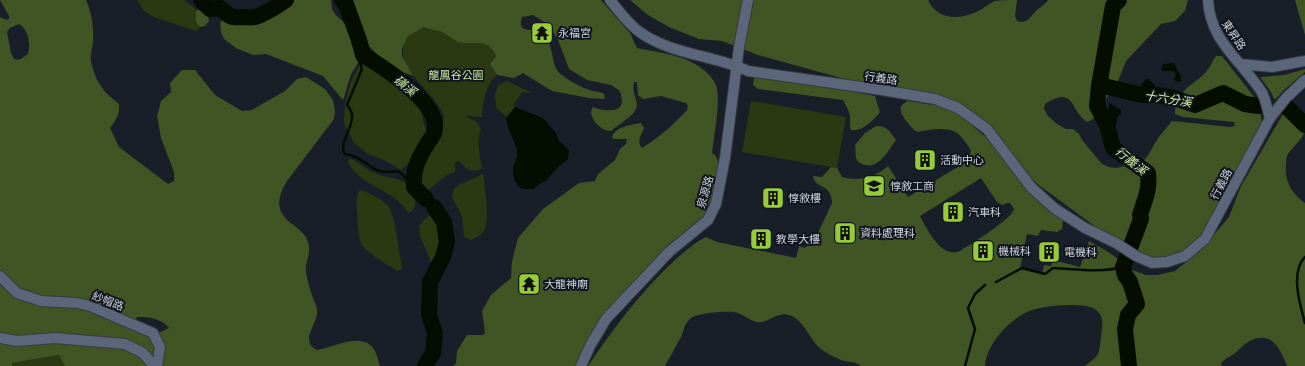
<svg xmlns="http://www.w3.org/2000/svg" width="1305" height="366" font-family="'Work Sans','Noto Sans TC',sans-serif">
	<rect width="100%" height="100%" fill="#191f29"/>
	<g fill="#2a3911">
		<polygon points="137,0 184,0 197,10 199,29 196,31 154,17 144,11"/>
		<path d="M424,27C430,30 436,30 442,32C448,35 452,39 458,42C472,46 488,36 496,56L490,64L497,75C485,85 483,102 482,117L465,116C474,121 475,118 481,129C476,141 480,156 482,169C464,173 470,169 458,161L455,163V172L447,175L428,190L423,188C421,185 418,181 417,177C412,155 449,133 443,114C434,90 393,69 405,42C406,40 407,38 408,36C411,33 419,30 424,27Z"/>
		<polygon points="366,62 376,68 410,96 421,111 426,131 422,143 415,152 408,164 401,170 384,160 368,154 354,143 344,123 345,104 351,81 361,63"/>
		<polygon points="507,81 532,93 522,92 514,104 515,107 507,117 496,108 495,95 498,85"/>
		<polygon points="751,101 846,117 837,168 742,152"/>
		<path d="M351,159C359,162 364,168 372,172C389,181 410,174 415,200C416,207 414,210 409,213C404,208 401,203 396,199C383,189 351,177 348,160Z"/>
		<path d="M483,174C485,186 490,221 484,231C481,235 476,238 471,240L464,237L462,216L452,197L454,189L459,185Z"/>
		<path d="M360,190C369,193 383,199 389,207C395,217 400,256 402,269L397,271C389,265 367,253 362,245C357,236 358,221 357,211C357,204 355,196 360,190Z"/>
		<path d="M431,215C450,225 444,250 432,264L420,236L419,226L427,217Z"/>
		<polygon points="60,355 65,366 12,366 11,363"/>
	</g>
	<g fill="#415423" fill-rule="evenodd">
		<path d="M0,0H86C92,13 94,29 93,43C92,49 90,55 91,61C95,81 103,92 119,104C120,114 116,120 110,128L119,147L168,184L174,181V172L161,138L157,116L161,101L171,92L170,83L182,70H195L215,95L242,111L252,110L285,91L297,79L306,77L325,89L333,100L335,111L334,119L287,181C261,224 308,221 309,247C310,255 305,263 306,271C307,281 311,292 314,301C315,303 317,307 317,310C319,324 298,340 317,350C334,347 361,332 373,348C377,353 378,360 380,366H65L59,355L12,363V366H0V17L6,20L9,19V16ZM19,24C28,29 31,44 28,54L19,60L14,59L11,53L7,32L10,28ZM137,317C149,317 161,318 169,328L158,333L133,328Z"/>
		<path d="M290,0H331L332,9L335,14L349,28L351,34V43L359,59L357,65L351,74L343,100L323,76L266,54L253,55L236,48L224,39L221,32L220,23L225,17C236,15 247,22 257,20C264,19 284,5 290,0Z"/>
		<path d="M348,0H601L630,33L637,48C662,53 694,56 711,77C712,79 715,82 716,85C721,100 714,136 712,153C725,158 715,194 710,204C708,209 705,214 703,218L623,294L595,328L577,366H454L456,363L457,351L467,335H483L485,332L482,311L491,295L511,278L512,261L518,238L543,209L579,183L595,181L598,174L615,160L620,149L626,144L627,139H614L612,137C616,126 631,125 641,123L644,128C642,134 636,141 642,148C660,137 673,125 687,110L688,106L686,103L661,96L643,99L638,95L637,82H634C632,90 635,96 637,104C638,114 618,125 611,131C601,132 586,116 593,107C608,113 630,113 619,90L611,85L587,80L569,69L558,40L549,25L533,15L522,17C519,27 522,30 532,30L538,43L547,39C553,49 552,62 557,70C561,77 581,87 589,90C594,92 600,91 604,94L605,98L603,99L589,98L552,91L523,73L514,78L497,75L490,64L496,56C488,36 472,46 458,42C452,39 448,35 442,32C436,30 430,30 424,27L408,36L402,49V56L413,76L390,67L369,46L356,15Z"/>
		<path d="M630,0H928C938,22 963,20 982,9C986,6 990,3 995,1C1001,0 1010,0 1017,0L1015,16L1017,21C1028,25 1031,15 1038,9C1042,6 1045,4 1048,0H1188L1185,11L1175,21L1161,24L1126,61L1118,81L1093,119L1087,122C1069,109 1075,85 1045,104L1044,109L1048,116L1057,124L1066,129H1073L1079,134L1082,140L1102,164L1109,167L1116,168L1142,162L1147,157L1158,138L1172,121L1230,127L1235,126L1234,122L1183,117L1175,114C1175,90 1192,87 1206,72C1210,68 1212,61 1216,56H1222L1259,103L1262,125L1199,239L1182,252L1163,260L1150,261L1119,244L1036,183L994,137L956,103L927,95L841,78L758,55L722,41L699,39L669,27L648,15Z"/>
		<polygon points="1295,0 1305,0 1305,35"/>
		<path d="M197,10C204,11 208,14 209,21L205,26L200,27C195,24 195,15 197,10Z"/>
		<polygon points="1305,69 1305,72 1284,90 1276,99 1274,99 1271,92 1260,77 1284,75"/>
		<path d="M758,73L875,96L880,112C874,120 862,132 851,130C849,125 851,121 850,116C849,110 846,106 843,100L758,89L753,85L754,76Z"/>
		<path d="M908,101L952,108L989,140L1063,221L1062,229L1057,232L1041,230L1038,236L1027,234L1020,269L1042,274L1044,265L1051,266L1053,260L1080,267L1089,241L1110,253L1132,270L1146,275H1157L1175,271L1201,250L1229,217L1241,186L1283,114L1286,113L1300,126L1304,133C1300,142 1292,147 1287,156C1286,159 1286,162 1286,165C1284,181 1292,194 1305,203V366H1287C1280,349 1272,330 1250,341C1245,343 1240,349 1235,353C1231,357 1224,358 1221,364L1222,366H1085C1100,355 1099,355 1101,336C1102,329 1104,318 1099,313C1094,305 1082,306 1074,305C1060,305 1045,306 1032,310C1011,317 986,344 985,366H861C853,360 849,363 841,360C835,357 828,354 822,350C809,340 805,320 789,315C778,311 767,324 757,322C751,321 745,316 738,313C729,310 698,313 691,318C684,324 684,330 681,337C676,346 670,357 665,366H588C613,329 641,291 675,260C685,251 694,243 706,237L717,242L796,258L799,246L805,248L813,241L817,235L832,203C832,183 814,189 813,176L822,177L831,167L837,168L842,177C858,182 876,177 888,166L908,197L961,165L970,154L971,150C967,145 963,137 957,133C946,126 929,130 917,132C912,129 911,126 907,122C901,114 896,106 908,101ZM981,178L997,202L1002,205L1007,203H1010L1014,209C1012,219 971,244 960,251C941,259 927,229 920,216Z"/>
		<path d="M876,126C888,126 889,131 896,140C888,151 878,171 862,164C859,163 857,161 856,158C855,154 856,149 855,145L865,133Z"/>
	</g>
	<g fill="#050c00">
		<polygon points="1174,63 1181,77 1181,81 1179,82 1174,80 1176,75 1174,71 1162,71 1161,68 1164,64"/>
		<polygon points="1147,78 1155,85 1155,88 1152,89 1150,88 1148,90 1146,90 1141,85"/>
		<polygon points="1109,103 1121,110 1121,114 1118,116 1116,126 1110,126 1107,111 1109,108"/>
		<polygon points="515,107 543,118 556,133 559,141 569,150 568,159 556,169 546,181 541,183 533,189 524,189 519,187 515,181 513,174 513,167 517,157 517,149 508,127 506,118"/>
	</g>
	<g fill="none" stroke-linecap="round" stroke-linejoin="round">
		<g stroke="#050c00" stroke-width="2.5">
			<path d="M363,55L360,62L362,69L347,105C349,107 351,111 352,114C354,128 338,143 345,154C368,157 370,177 398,171C404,174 408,182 414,187"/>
			<path d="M1305,257C1290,272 1300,305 1305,323"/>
			<path d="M996,282L1022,268L1045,274L1053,268C1076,269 1100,273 1123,267"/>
			<polyline points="965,366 975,329 968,308 975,294 985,285"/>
		</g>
		<g stroke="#050c00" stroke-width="16">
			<path d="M201,0L210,9L220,8C231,18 231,18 245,17C249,17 252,18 255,17C266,14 277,6 286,0"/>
			<path d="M342,0L346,4L359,40L363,55C383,67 444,105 434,133C432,138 428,142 426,146C417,161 413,169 414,187L426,199"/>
			<path d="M1119,0L1113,6L1099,86L1097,106L1107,125L1113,148L1148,173C1150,190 1145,199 1140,215L1141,219L1123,267L1125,275L1130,282L1137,304L1128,315L1125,329L1129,366"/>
			<polyline points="1099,86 1108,87 1142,95 1157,95 1174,98 1195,105 1223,93 1245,104 1258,106"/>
			<polyline points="1288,108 1305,125"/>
			<polyline points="425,366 433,353 435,333 429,315 430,282 443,257 447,242 444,222 434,207"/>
		</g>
		<g stroke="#363c45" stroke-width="12">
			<g id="minor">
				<path d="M610,0C619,11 629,25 641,33C673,55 714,55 748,71L882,90L935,99L958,108L987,129L1031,187L1054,208L1085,228L1116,243L1136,256L1152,263L1167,262L1185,256L1205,239L1270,118L1286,98L1305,80"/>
				<path d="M1208,0C1210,41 1240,59 1261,91C1266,99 1267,109 1270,118"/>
				<polyline points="1240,64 1272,67 1305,61"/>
				<polyline points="0,276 17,293 41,301 77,303 90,306 153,333 160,347 157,366"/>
				<polyline points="0,338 17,341 55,338 125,344 143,353 154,366"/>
				<polyline points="581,366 590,346 606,319 669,252 708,220 716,204 725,158 739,47 748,0"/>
			</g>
		</g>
		<use href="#minor" stroke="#5b667a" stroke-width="10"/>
	</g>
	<defs>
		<g id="temple-square" transform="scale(1.15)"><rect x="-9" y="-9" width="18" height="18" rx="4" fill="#97cb38" stroke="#10151f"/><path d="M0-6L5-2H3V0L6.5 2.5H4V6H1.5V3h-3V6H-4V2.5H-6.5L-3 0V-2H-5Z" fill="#111"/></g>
		<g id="building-square" transform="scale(1.15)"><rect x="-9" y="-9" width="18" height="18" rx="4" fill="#97cb38" stroke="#10151f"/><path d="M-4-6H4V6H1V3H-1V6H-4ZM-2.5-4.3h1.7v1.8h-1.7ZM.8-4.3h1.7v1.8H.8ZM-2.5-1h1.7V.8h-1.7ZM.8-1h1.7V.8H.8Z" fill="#111"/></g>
		<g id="school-square" transform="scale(1.15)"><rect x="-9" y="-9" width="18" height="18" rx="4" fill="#97cb38" stroke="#10151f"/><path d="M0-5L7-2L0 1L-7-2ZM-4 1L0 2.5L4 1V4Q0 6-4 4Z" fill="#111"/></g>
	</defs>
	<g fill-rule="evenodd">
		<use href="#temple-square" x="542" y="33"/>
		<use href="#building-square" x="925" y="160"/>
		<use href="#school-square" x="874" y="186"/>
		<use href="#building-square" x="773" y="198"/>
		<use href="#building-square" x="953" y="212"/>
		<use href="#building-square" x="845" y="233"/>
		<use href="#building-square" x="761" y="239"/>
		<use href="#building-square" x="983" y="251"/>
		<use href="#building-square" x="1049" y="252"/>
		<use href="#temple-square" x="529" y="284"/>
	</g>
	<g text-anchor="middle" stroke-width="4" stroke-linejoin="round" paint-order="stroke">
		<g font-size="11" fill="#ced2da" stroke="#10151f" text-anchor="start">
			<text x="558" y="37">永福宮</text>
			<text x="940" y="164">活動中心</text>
			<text x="890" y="190">惇敘工商</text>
			<text x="788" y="202">惇敘樓</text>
			<text x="968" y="216">汽車科</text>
			<text x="860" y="237">資料處理科</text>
			<text x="776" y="243">教學大樓</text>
			<text x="998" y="255">機械科</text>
			<text x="1064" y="256">電機科</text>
			<text x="544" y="288">大龍神廟</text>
		</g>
		<g font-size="11" fill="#ced2da" stroke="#10151f">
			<text transform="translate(1234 35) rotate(56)" y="4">東昇路</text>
			<text transform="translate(881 78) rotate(8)" y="4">行義路</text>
			<text transform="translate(1221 184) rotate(-62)" y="4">行義路</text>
			<text transform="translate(705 192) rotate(-74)" y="4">泉源路</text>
			<text transform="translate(108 301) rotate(21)" y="4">紗帽路</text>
		</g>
		<g font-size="11" fill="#c7e89b" stroke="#10151f">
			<text x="456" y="79">龍鳳谷公園</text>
		</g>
		<g font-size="12" font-style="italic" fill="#cff0a2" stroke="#10151f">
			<text transform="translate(405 86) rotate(39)" y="4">磺溪</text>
			<text transform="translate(1168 99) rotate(9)" y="4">十六分溪</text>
			<text transform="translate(1131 161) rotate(39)" y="4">行義溪</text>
		</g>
	</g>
</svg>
